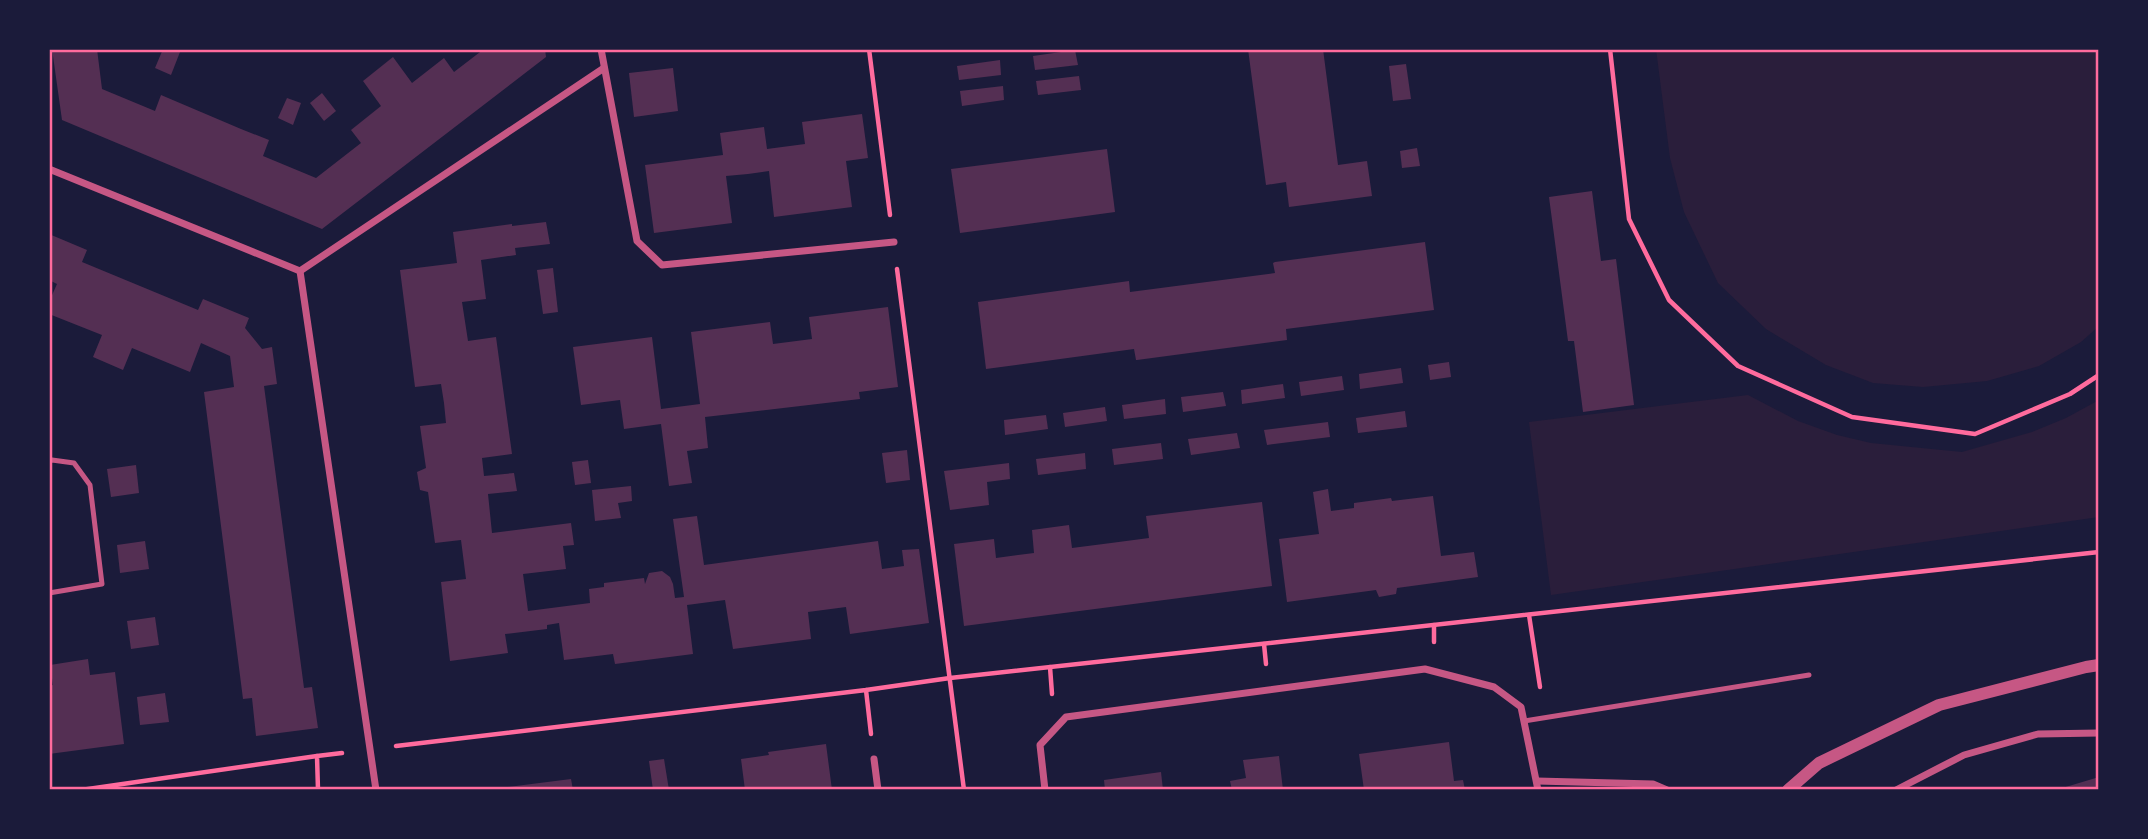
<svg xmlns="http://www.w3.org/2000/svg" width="2148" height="839" font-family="Helvetica,sans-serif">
	<rect width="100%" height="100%" fill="#1b1b3a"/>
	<g fill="#2a1e3b">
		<polygon points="1656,49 2099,49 2099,326 2081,342 2039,366 1987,381 1923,387 1873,383 1826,365 1766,329 1718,283 1684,212 1670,158"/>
		<polygon points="1748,395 1798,421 1837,435 1871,443 1962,452 2032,432 2066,418 2099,400 2099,517 1551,595 1529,422"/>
	</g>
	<g fill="#542f53">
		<polygon points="52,49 97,49 102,89 155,111 161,95 241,129 269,140 263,156 316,178 361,143 351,130 381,106 363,81 393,57 412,83 444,58 454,72 484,49 545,49 546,57 322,229 62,120"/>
		<polygon points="163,49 172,49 180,52 171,75 155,68"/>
		<polygon points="1248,49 1323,49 1338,165 1367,161 1372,196 1289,207 1286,182 1266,185"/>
		<polygon points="1075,50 1078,65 1035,70 1033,56"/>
		<polygon points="1000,60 1001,75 959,80 957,66"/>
		<polygon points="1406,64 1411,99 1393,101 1389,66"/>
		<polygon points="673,68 678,111 634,117 629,73"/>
		<polygon points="1079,76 1081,90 1038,95 1036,81"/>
		<polygon points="1003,86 1004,100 962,106 960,91"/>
		<polygon points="322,93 336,111 324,121 310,103"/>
		<polygon points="287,98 301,103 293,125 278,118"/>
		<polygon points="862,114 868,158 846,161 852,207 774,217 769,171 748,174 726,176 732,223 654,233 645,165 723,155 720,133 764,127 767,149 805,144 802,122"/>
		<polygon points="1417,148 1420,166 1402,168 1400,151"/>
		<polygon points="1107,149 1115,212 960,233 951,169"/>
		<polygon points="1592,191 1601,261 1616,259 1634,405 1583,412 1574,341 1568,341 1549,197"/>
		<polygon points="546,222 550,244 515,248 516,255 481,260 486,299 462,302 468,341 496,337 512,454 482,458 484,476 514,473 517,491 488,494 492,533 571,523 574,545 563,546 566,569 523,574 528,611 590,603 589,589 604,587 604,583 644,578 645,584 649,573 662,571 670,577 673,584 675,598 684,597 673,519 697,516 704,565 878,541 882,569 904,566 902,550 919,549 929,623 850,634 846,607 808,612 811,639 733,649 725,600 687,605 693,654 615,664 613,654 564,660 559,623 547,625 547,629 505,634 508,653 450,661 441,582 466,579 461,540 435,543 428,492 420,490 417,472 426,468 420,426 446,423 444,403 441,384 415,387 400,270 457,263 453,232 512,224 512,226"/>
		<polygon points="49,234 87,250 82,262 198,310 203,299 249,318 245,328 262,349 272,347 277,384 264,386 304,688 312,687 318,728 256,736 252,698 243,699 204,392 234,387 230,356 201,343 190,372 132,348 123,370 93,357 102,335 49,314 49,302 57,284 49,280"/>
		<polygon points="1425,242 1434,310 1286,329 1287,340 1137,360 1136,360 1134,349 986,369 978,302 1129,281 1130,292 1275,273 1273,263 1275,262"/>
		<polygon points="553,268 558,312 543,314 537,270"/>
		<polygon points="888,307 898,387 859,392 860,399 705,417 708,448 687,451 692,483 669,486 661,424 624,429 620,400 581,405 573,347 652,337 661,409 700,404 691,332 770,322 773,344 812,339 809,317"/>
		<polygon points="1449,362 1451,377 1430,380 1428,365"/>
		<polygon points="1401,368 1403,383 1360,389 1359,374"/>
		<polygon points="1342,376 1344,390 1301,396 1299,382"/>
		<polygon points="1283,384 1285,398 1242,404 1241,390"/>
		<polygon points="1223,392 1226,406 1183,412 1181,397"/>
		<polygon points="1165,399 1166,414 1124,419 1122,405"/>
		<polygon points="1105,407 1107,421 1065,427 1063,413"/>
		<polygon points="1405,411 1407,427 1358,433 1356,418"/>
		<polygon points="1046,415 1048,429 1005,435 1004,420"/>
		<polygon points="1328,422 1330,437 1267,445 1264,430"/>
		<polygon points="1237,433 1240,448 1191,455 1188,439"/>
		<polygon points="1161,443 1163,459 1114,465 1112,449"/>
		<polygon points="907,450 910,480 886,483 882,453"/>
		<polygon points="1085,453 1086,469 1038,475 1036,459"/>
		<polygon points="588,460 591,483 575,485 572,462"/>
		<polygon points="1009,463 1010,479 987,482 989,505 950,510 944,471"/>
		<polygon points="136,465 139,493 111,497 107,469"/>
		<polygon points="631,486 632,501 618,503 621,518 595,521 592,490"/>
		<polygon points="1328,489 1331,511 1354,508 1354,503 1391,498 1392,501 1433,496 1441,556 1474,552 1478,577 1397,588 1396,594 1379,597 1376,590 1287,602 1279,539 1319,534 1313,492"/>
		<polygon points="1262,502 1272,586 964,626 954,544 994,539 996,558 1034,553 1032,530 1069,525 1072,548 1111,543 1149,538 1146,516"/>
		<polygon points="145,541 149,569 120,573 117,545"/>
		<polygon points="155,617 159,645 131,649 127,621"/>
		<polygon points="88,659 90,675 115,672 124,744 49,754 49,686 53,685 50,665"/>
		<polygon points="165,693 169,722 140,725 137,697"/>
		<polygon points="1449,742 1454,781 1463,780 1465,790 1364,790 1359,754"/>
		<polygon points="826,744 832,790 745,790 741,759 769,755 768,752"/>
		<polygon points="1279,756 1283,790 1232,790 1230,781 1246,778 1243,760"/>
		<polygon points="664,759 669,790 653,790 649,761"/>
		<polygon points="1161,772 1163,790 1105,790 1104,780"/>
		<polygon points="2099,777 2099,790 2059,790 2059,789"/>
		<polygon points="571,779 573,790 499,790 499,788"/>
	</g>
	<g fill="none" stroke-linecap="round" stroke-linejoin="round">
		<g stroke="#ff6b9d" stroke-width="4.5">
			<polyline points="869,49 890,215"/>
			<polyline points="1610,49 1629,219 1669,300 1738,366 1852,417 1975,434 2070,394 2099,375"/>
			<polyline points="897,269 964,790"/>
			<polyline points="1529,615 1540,687"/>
			<polyline points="1434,625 1434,642"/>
			<polyline points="1264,644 1266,664"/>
			<polyline points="1050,667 1052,694"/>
			<polyline points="866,690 871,734"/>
			<polyline points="396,746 866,690 950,678 2099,552"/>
			<polyline points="81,790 317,756"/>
			<polyline points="318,790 317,756 342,753"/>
		</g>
		<g stroke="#c65784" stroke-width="5">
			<polyline points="49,461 52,460 74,463 90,485 102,584 49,593"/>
			<polyline points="1524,721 1809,675"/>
		</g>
		<g stroke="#c65784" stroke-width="7">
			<polyline points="601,49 637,241 662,265 894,242"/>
			<polyline points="49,169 300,271"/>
			<polyline points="300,271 376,790"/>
			<polyline points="300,271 604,68"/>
			<polyline points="874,759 878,790"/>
			<polyline points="1537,781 1653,784 1667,790"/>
			<polyline points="1045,790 1040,745 1066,717 1425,669 1494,687 1521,707 1538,790"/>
			<polyline points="1896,790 1964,755 2038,734 2099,733"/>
		</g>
		<polyline stroke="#c65784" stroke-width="12" points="1788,790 1819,763 1939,705 2086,667 2099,665"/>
	</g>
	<rect width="2148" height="839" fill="none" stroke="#1b1b3a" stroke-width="102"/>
	<rect x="51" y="51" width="2046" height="737" fill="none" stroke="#ff6b9d" stroke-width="2.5"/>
</svg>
